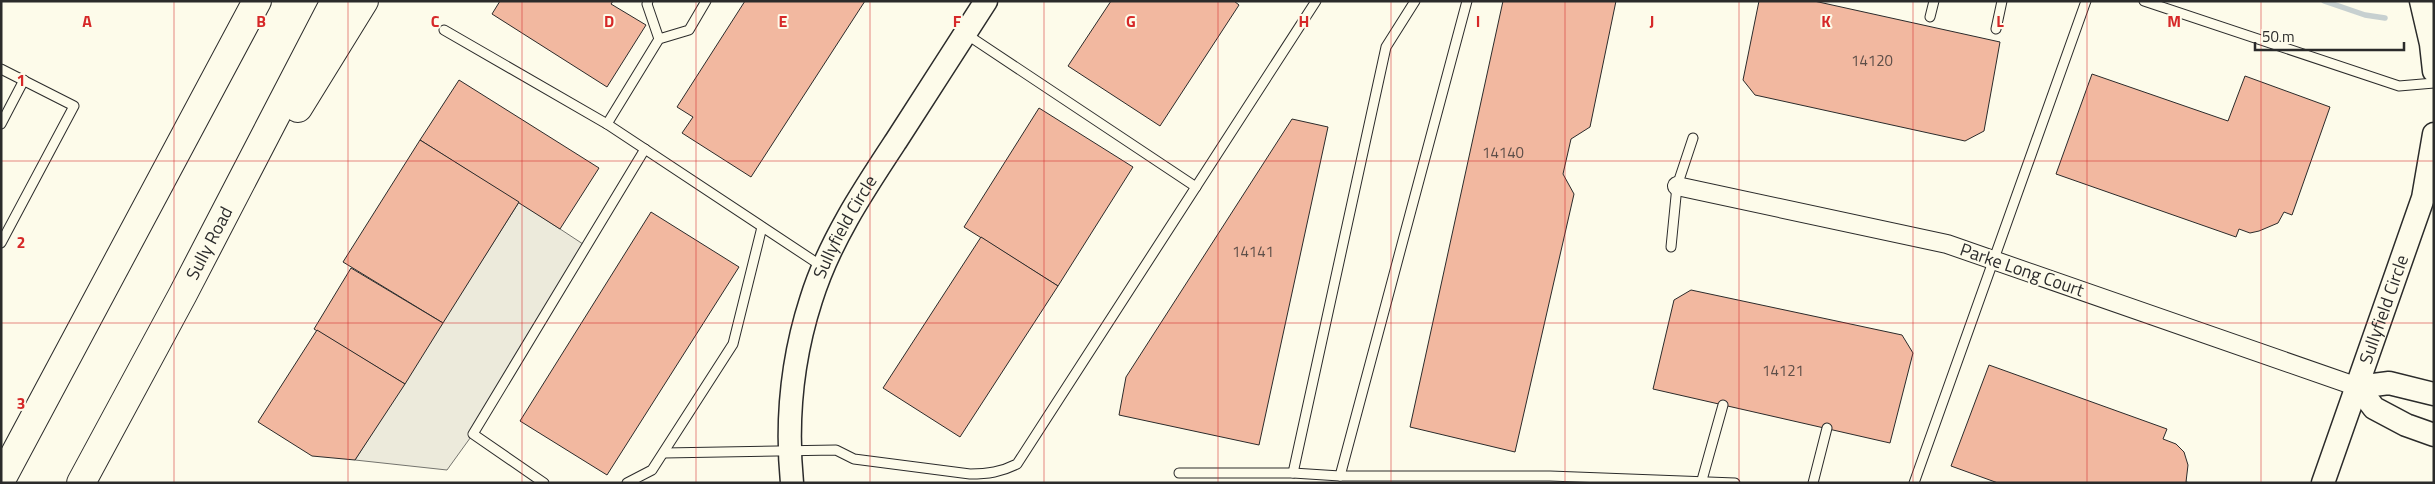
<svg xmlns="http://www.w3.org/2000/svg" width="2435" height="484" font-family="'Titillium Web',sans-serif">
	<rect width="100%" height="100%" fill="#fdfbea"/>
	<polygon fill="#eceadb" stroke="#74746e" points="519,202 586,246 473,434 447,470 355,460"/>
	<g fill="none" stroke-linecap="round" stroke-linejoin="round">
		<polyline stroke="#c7d0d0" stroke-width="5.5" points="2324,1 2365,15 2385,18"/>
	</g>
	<g fill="#f2b8a0" stroke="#2b2b2b">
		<polygon points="500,1 613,1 611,4 646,25 607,87 492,14"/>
		<polygon points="745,1 865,1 751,177 682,133 693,117 677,107"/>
		<polygon points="1111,1 1234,1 1239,5 1160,126 1068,66"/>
		<polygon points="1503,1 1616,1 1590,127 1571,139 1563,174 1574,194 1515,452 1410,427"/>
		<polygon points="1759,1 1814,1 2000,42 1984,131 1965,141 1755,95 1743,80"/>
		<polygon points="2092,74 2228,121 2245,76 2330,107 2292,215 2284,212 2278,223 2259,231 2250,233 2239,229 2236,237 2056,174"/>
		<polygon points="459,80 599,168 560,229 420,140"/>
		<polygon points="1039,108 1133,167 1058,286 964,227"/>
		<polygon points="1292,119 1328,127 1259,445 1119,415 1126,377"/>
		<polygon points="420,140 519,202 443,323 343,262"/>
		<polygon points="651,212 739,267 607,475 520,421"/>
		<polygon points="981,237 1058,286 960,437 883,388"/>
		<polygon points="351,268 443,323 405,384 314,329"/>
		<polygon points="1691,290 1902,335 1913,353 1890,443 1653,389 1674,300"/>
		<polygon points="317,330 405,384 355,460 312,456 258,422"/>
		<polygon points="1989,365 2167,429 2163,439 2176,444 2184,452 2188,465 2186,482 2191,483 1998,483 1951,466"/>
	</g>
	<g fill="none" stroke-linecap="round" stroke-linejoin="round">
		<g stroke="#2b2b2b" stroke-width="11">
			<g id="service">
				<polyline points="648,1 647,4 659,39"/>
				<polyline points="706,1 689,30 659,39 607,124 823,267"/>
				<polyline points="2144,1 2399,86 2434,83"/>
				<polyline points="1930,17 1934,1"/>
				<polyline points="1996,29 2002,1"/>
				<polyline points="444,30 607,124"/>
				<polyline points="966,34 1196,187"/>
				<polyline points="1,69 74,106 1,243"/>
				<polyline points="1,124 24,80"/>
				<polyline points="1671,247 1677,186 1693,138"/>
				<path d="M664,453L836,450L854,459L970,474C988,474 1001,472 1017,464L1316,1"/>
				<polyline points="1179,473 1293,473 1340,476 1550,476 1735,483"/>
				<polyline points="1293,473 1386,47 1415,1"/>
				<polyline points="1340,476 1467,1"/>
				<polyline points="1702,480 1723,405"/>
				<polyline points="544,483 473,434 645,149"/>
				<polyline points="627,483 652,470 733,344 762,227"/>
				<polyline points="1813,483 1827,428"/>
				<polyline points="1914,483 2086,1"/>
			</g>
		</g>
		<g stroke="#2b2b2b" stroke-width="20">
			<polyline id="minor" points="1677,186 1947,244 2358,387"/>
		</g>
		<g stroke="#2b2b2b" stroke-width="25">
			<g id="tertiary">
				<polyline points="2421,1 2431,44 2434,71"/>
				<polyline points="2358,387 2374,408 2406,425 2434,435"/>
				<polyline points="2358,387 2389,383 2434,394"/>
				<path id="s1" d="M792,483C786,421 792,359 811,300C829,242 863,191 896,141C926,94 956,48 986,1"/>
				<path id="s2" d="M2323,483L2423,198L2434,134"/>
			</g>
		</g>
		<g stroke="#2b2b2b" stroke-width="30">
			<g id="motorway">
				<polyline points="298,108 364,1"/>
				<polyline points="1,480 257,1"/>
				<path id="s3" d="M81,483L183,294L335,1"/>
			</g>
		</g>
		<use href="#service" stroke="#fdfbea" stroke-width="9"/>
		<use href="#minor" stroke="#fdfbea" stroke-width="18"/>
		<use href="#tertiary" stroke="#fdfbea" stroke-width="22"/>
		<use href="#motorway" stroke="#fdfbea" stroke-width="28"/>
	</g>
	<path fill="none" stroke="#d62828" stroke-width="1" stroke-opacity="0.55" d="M174,1V483M348,1V483M522,1V483M696,1V483M870,1V483M1044,1V483M1218,1V483M1391,1V483M1565,1V483M1739,1V483M1913,1V483M2087,1V483M2261,1V483M1,161H2434M1,323H2434"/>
	<g text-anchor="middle" stroke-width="4" stroke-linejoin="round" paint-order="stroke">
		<g font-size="15" fill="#5d4e48">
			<text x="1872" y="66">14120</text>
			<text x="1503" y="158">14140</text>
			<text x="1253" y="257">14141</text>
			<text x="1783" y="376">14121</text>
		</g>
		<g font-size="18" fill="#2b2b2b" stroke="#fdfbea">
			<text dy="6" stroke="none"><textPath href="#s1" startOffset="266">Sullyfield Circle</textPath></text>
			<text dy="6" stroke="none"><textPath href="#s3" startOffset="272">Sully Road</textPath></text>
			<text transform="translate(2022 270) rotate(19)" y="6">Parke Long Court</text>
			<text dy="6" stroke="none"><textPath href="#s2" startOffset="184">Sullyfield Circle</textPath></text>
		</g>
	</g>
	<g font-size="16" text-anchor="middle" font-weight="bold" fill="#d62828" stroke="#fdfbea" stroke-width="4" stroke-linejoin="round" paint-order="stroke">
		<text x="87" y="27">A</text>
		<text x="261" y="27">B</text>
		<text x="435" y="27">C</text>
		<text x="609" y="27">D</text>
		<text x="783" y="27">E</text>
		<text x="957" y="27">F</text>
		<text x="1131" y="27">G</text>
		<text x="1304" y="27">H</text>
		<text x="1478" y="27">I</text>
		<text x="1652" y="27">J</text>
		<text x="1826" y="27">K</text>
		<text x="2000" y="27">L</text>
		<text x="2174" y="27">M</text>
		<text x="21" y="86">1</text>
		<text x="21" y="248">2</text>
		<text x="21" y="409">3</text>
	</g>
	<rect width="2435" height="484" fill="none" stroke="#2b2b2b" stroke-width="5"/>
	<path d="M2255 42v8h149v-8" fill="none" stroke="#2b2b2b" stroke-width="2.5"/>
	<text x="2262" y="42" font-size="15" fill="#2b2b2b" stroke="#fdfbea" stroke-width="4" paint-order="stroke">50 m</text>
</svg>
